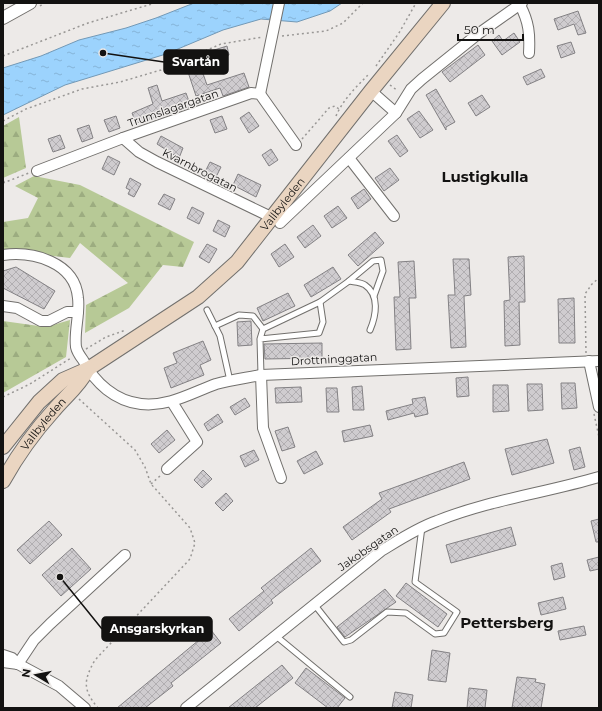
<svg xmlns="http://www.w3.org/2000/svg" width="602" height="711" font-family="Montserrat,sans-serif">
	<defs>
		<pattern id="forest-firs" width="22" height="20" patternUnits="userSpaceOnUse"><rect width="22" height="20" fill="#b7c996"/><path d="M5 1l3.5 6h-7zM16 11l3.5 6h-7z" fill="#9cac80"/></pattern>
		<pattern id="water-ripples" width="26" height="14" patternUnits="userSpaceOnUse"><rect width="26" height="14" fill="#9cd3fd"/><path d="M2 4q2-2 4 0t4 0M15 11q2-2 4 0t4 0" fill="none" stroke="#86b4d8"/></pattern>
		<pattern id="building-cross-hatch" width="8" height="8" patternUnits="userSpaceOnUse"><rect width="8" height="8" fill="#cfcccf"/><path d="M0 0l8 8M0 8l8-8" fill="none" stroke="#b1aeb1"/></pattern>
	</defs>
	<rect width="100%" height="100%" fill="#edeae8"/>
	<g fill="url(#forest-firs)">
		<polygon points="19,117 26,168 3,178 3,126"/>
		<polygon points="34,176 80,185 194,242 183,267 163,265 129,308 85,333 86,305 128,283 80,243 70,258 3,250 3,222 28,218 38,198 15,186"/>
		<polygon points="70,320 66,357 3,393 3,321 46,327"/>
	</g>
	<polygon fill="url(#water-ripples)" stroke="#7399b6" points="194,3 342,3 330,11 297,22 261,19 223,30 166,54 65,85 3,115 3,68 41,56 79,40 126,28 156,18"/>
	<g fill="url(#building-cross-hatch)" stroke="#838184">
		<polygon points="578,11 586,33 578,35 574,24 558,30 554,19"/>
		<polygon points="514,33 520,42 502,55 492,41 499,35 503,41"/>
		<polygon points="571,42 575,53 561,58 557,46"/>
		<polygon points="478,45 485,55 450,82 442,72"/>
		<polygon points="227,46 229,55 214,60 211,51"/>
		<polygon points="200,65 207,85 244,73 249,87 223,96 220,88 196,96 187,69"/>
		<polygon points="541,69 545,77 527,85 523,77"/>
		<polygon points="157,85 162,101 186,93 191,107 136,123 132,113 153,104 148,88"/>
		<polygon points="436,89 455,122 446,127 446,130 426,95"/>
		<polygon points="482,95 490,107 476,116 468,103"/>
		<polygon points="419,111 433,130 420,138 407,119"/>
		<polygon points="249,112 259,126 249,133 240,118"/>
		<polygon points="116,116 120,128 109,132 104,120"/>
		<polygon points="222,116 227,129 215,133 210,120"/>
		<polygon points="89,125 93,138 82,142 77,129"/>
		<polygon points="60,135 65,148 53,152 48,139"/>
		<polygon points="397,135 408,151 400,157 388,141"/>
		<polygon points="161,136 183,148 179,158 157,144"/>
		<polygon points="271,149 278,160 269,166 262,155"/>
		<polygon points="108,156 120,162 114,175 102,169"/>
		<polygon points="210,162 221,167 216,177 205,172"/>
		<polygon points="390,168 399,180 384,191 375,178"/>
		<polygon points="238,174 261,185 256,197 233,185"/>
		<polygon points="130,178 141,184 134,197 128,194 130,190 126,188"/>
		<polygon points="364,189 371,199 358,209 351,198"/>
		<polygon points="164,194 175,199 170,210 158,204"/>
		<polygon points="338,206 347,218 332,228 324,216"/>
		<polygon points="192,207 204,213 199,224 187,218"/>
		<polygon points="218,220 230,226 225,237 213,231"/>
		<polygon points="313,225 321,236 305,248 297,237"/>
		<polygon points="375,232 384,243 358,266 348,255"/>
		<polygon points="207,244 217,249 209,263 199,257"/>
		<polygon points="285,244 294,257 279,267 271,254"/>
		<polygon points="524,256 525,302 519,302 520,345 505,346 504,301 510,300 508,257"/>
		<polygon points="453,259 469,259 471,295 464,296 466,347 451,348 448,295 455,295"/>
		<polygon points="414,261 416,298 409,298 411,349 396,350 394,297 400,297 398,262"/>
		<polygon points="16,267 55,291 44,309 3,288 3,271"/>
		<polygon points="333,267 341,279 311,297 304,285"/>
		<polygon points="288,293 295,306 263,321 257,308"/>
		<polygon points="574,298 575,343 559,343 558,299"/>
		<polygon points="251,321 252,345 238,346 237,322"/>
		<polygon points="203,341 211,360 200,365 204,375 171,388 164,368 177,363 173,353"/>
		<polygon points="322,343 322,358 265,359 264,344"/>
		<polygon points="468,377 469,396 457,397 456,378"/>
		<polygon points="561,383 575,383 577,408 562,409"/>
		<polygon points="527,384 542,384 543,410 528,411"/>
		<polygon points="493,385 508,385 509,411 493,412"/>
		<polygon points="362,386 364,410 353,410 352,387"/>
		<polygon points="301,387 302,402 276,403 275,388"/>
		<polygon points="326,388 337,388 339,412 327,412"/>
		<polygon points="425,397 428,414 415,417 414,413 388,420 386,411 413,404 412,399"/>
		<polygon points="245,398 250,406 235,415 230,407"/>
		<polygon points="218,414 223,422 208,431 204,424"/>
		<polygon points="370,425 373,436 344,442 342,431"/>
		<polygon points="288,427 295,447 282,451 275,431"/>
		<polygon points="167,430 175,440 159,453 151,444"/>
		<polygon points="547,439 554,463 512,475 505,449"/>
		<polygon points="580,447 585,467 574,470 569,450"/>
		<polygon points="254,450 259,460 245,467 240,456"/>
		<polygon points="316,451 323,464 304,474 297,461"/>
		<polygon points="464,462 470,479 389,509 391,512 352,540 343,527 382,499 379,493"/>
		<polygon points="203,470 212,479 202,488 194,480"/>
		<polygon points="226,493 233,501 223,511 215,503"/>
		<polygon points="599,519 599,542 596,542 591,521"/>
		<polygon points="49,521 62,535 30,564 17,550"/>
		<polygon points="511,527 516,545 451,563 446,545"/>
		<polygon points="72,548 91,569 61,596 42,575"/>
		<polygon points="311,548 321,561 271,600 273,603 239,631 229,619 264,591 261,588"/>
		<polygon points="599,557 599,569 590,571 587,560"/>
		<polygon points="562,563 565,577 554,580 551,566"/>
		<polygon points="406,583 447,614 438,627 396,596"/>
		<polygon points="385,589 396,602 345,637 337,627"/>
		<polygon points="563,597 566,609 541,615 538,603"/>
		<polygon points="584,626 586,635 560,640 558,631"/>
		<polygon points="211,630 221,643 171,683 173,686 145,708 117,708"/>
		<polygon points="432,650 450,653 446,682 428,680"/>
		<polygon points="282,665 293,678 255,708 228,708"/>
		<polygon points="306,668 345,698 337,708 328,708 295,683"/>
		<polygon points="517,677 536,679 535,682 545,684 541,708 512,708"/>
		<polygon points="469,688 487,690 485,708 467,708"/>
		<polygon points="395,692 413,695 411,708 392,708"/>
	</g>
	<g fill="none" stroke-linecap="round" stroke-linejoin="round">
		<g stroke="#72706d" stroke-width="7">
			<g id="service">
				<polyline points="349,281 373,261 381,260 383,271 374,296"/>
				<path d="M320,302L349,281C354,282 361,282 365,285C380,295 376,316 370,330"/>
				<polyline points="207,310 220,336 230,381"/>
				<polyline points="215,326 239,315 253,316 263,329"/>
				<polyline points="260,339 263,329 320,302 323,322 319,333 260,339 261,375"/>
				<polyline points="314,604 344,642 351,640 387,612 406,613 435,634 444,633 457,612 415,582 422,527"/>
				<polyline points="276,636 350,697"/>
			</g>
		</g>
		<g stroke="#72706d" stroke-width="12">
			<g id="minor">
				<path d="M520,5C529,22 530,34 529,53"/>
				<polyline points="371,91 396,113"/>
				<polyline points="260,94 279,3"/>
				<polyline points="123,138 139,152 157,162 271,217"/>
				<polyline points="349,158 394,216"/>
				<polyline points="37,171 123,138 251,93 260,94 296,145"/>
				<polyline points="280,223 396,113 411,89 422,79 478,34 522,3"/>
				<path d="M3,255C33,251 75,262 78,298C80,314 74,331 76,347C77,352 80,356 83,360C95,383 115,401 141,404C169,407 191,393 216,384C230,380 246,378 261,375L599,361"/>
				<polyline points="3,306 17,308 41,321 49,321 67,312 78,312"/>
				<polyline points="589,361 599,407"/>
				<polyline points="261,375 263,428 281,478"/>
				<polyline points="167,469 197,442 172,402"/>
				<polyline points="3,655 12,658 18,664 59,686 85,708"/>
				<polyline points="3,662 18,664"/>
				<polyline points="18,664 34,640 50,624 125,555"/>
				<path d="M186,708L381,551C399,540 417,528 437,521C489,500 545,493 599,477"/>
			</g>
		</g>
		<g stroke="#72706d" stroke-width="14">
			<polyline id="tertiary" points="3,18 30,3"/>
		</g>
		<g stroke="#72706d" stroke-width="16">
			<g id="secondary">
				<path id="s1" d="M3,447L39,402L63,380L88,369L198,297L237,262L371,91L443,3"/>
				<path id="s2" d="M3,481C17,456 35,431 54,410C66,396 79,386 88,369"/>
			</g>
		</g>
		<g stroke="#999795" stroke-width="1.5" stroke-dasharray="2 3" stroke-linecap="butt">
			<polyline points="40,6 44,3"/>
			<polyline points="282,36 326,31 343,23 363,3"/>
			<polyline points="3,56 88,23 155,3"/>
			<polyline points="376,66 399,33 416,3"/>
			<polyline points="390,85 398,91"/>
			<path d="M336,116C343,100 356,87 368,75"/>
			<polyline points="3,121 26,109 82,89 120,82 161,70 221,44 263,37"/>
			<polyline points="302,139 329,108 335,106 339,109"/>
			<polyline points="3,176 4,183"/>
			<polyline points="3,183 29,173"/>
			<polyline points="86,349 106,337 126,330"/>
			<polyline points="586,353 585,294 592,284 599,278"/>
			<polyline points="3,397 30,384 71,358"/>
			<path d="M79,399L135,450L145,467L151,484L190,528L195,543L190,559L95,660C83,681 83,690 98,708"/>
			<polyline points="594,414 599,437"/>
			<polyline points="151,484 160,476"/>
		</g>
		<use href="#service" stroke="#fff" stroke-width="5"/>
		<use href="#minor" stroke="#fff" stroke-width="10"/>
		<use href="#tertiary" stroke="#fff" stroke-width="12"/>
		<use href="#secondary" stroke="#ead5c1" stroke-width="14"/>
	</g>
	<g text-anchor="middle" stroke-width="3" stroke-linejoin="round" paint-order="stroke">
		<g font-size="11" fill="#131211" stroke="#edeae8">
			<text transform="translate(173 108) rotate(-19)" y="4">Trumslagargatan</text>
			<text transform="translate(200 170) rotate(27)" y="4">Kvarnbrogatan</text>
			<text dy="4" stroke="none"><textPath href="#s1" startOffset="375">Vallbyleden</textPath></text>
			<text transform="translate(334 359) rotate(-3)" y="4">Drottninggatan</text>
			<text dy="4" stroke="none"><textPath href="#s2" startOffset="70">Vallbyleden</textPath></text>
			<text transform="translate(368 548) rotate(-35)" y="4">Jakobsgatan</text>
		</g>
		<g font-size="15" font-weight="bold" fill="#131211" stroke="#edeae8">
			<text x="485" y="182">Lustigkulla</text>
			<text x="507" y="628">Pettersberg</text>
		</g>
	</g>
	<path fill="none" stroke="#131211" stroke-width="1.5" d="M103 53L164 62M60 577L102 629"/>
	<g fill="#131211" stroke="#edeae8" stroke-width="1.5">
		<circle cx="103" cy="53" r="4"/>
		<circle cx="60" cy="577" r="4"/>
	</g>
	<g fill="#131211" stroke="#131211" stroke-width="1.5">
		<rect x="164" y="50" width="64" height="24" rx="4"/>
		<rect x="102" y="617" width="110" height="24" rx="4"/>
	</g>
	<g font-size="12" text-anchor="middle" font-weight="bold" fill="#fff">
		<text x="196" y="66">Svartån</text>
		<text x="157" y="633">Ansgarskyrkan</text>
	</g>
	<rect width="602" height="711" fill="none" stroke="#131211" stroke-width="8"/>
	<g transform="translate(36 675) rotate(280)" stroke="#edeae8" stroke-width="3" paint-order="stroke">
	<path d="M0-3L7 15L0 10L-7 15Z" fill="#131211"/>
	<text y="-6" font-size="11" font-weight="bold" text-anchor="middle" fill="#131211">N</text>
	</g>
	<path d="M458 34v6h65v-6" fill="none" stroke="#131211" stroke-width="2"/>
	<text x="464" y="34" font-size="12" fill="#131211" stroke="#edeae8" stroke-width="3" paint-order="stroke">50 m</text>
</svg>
